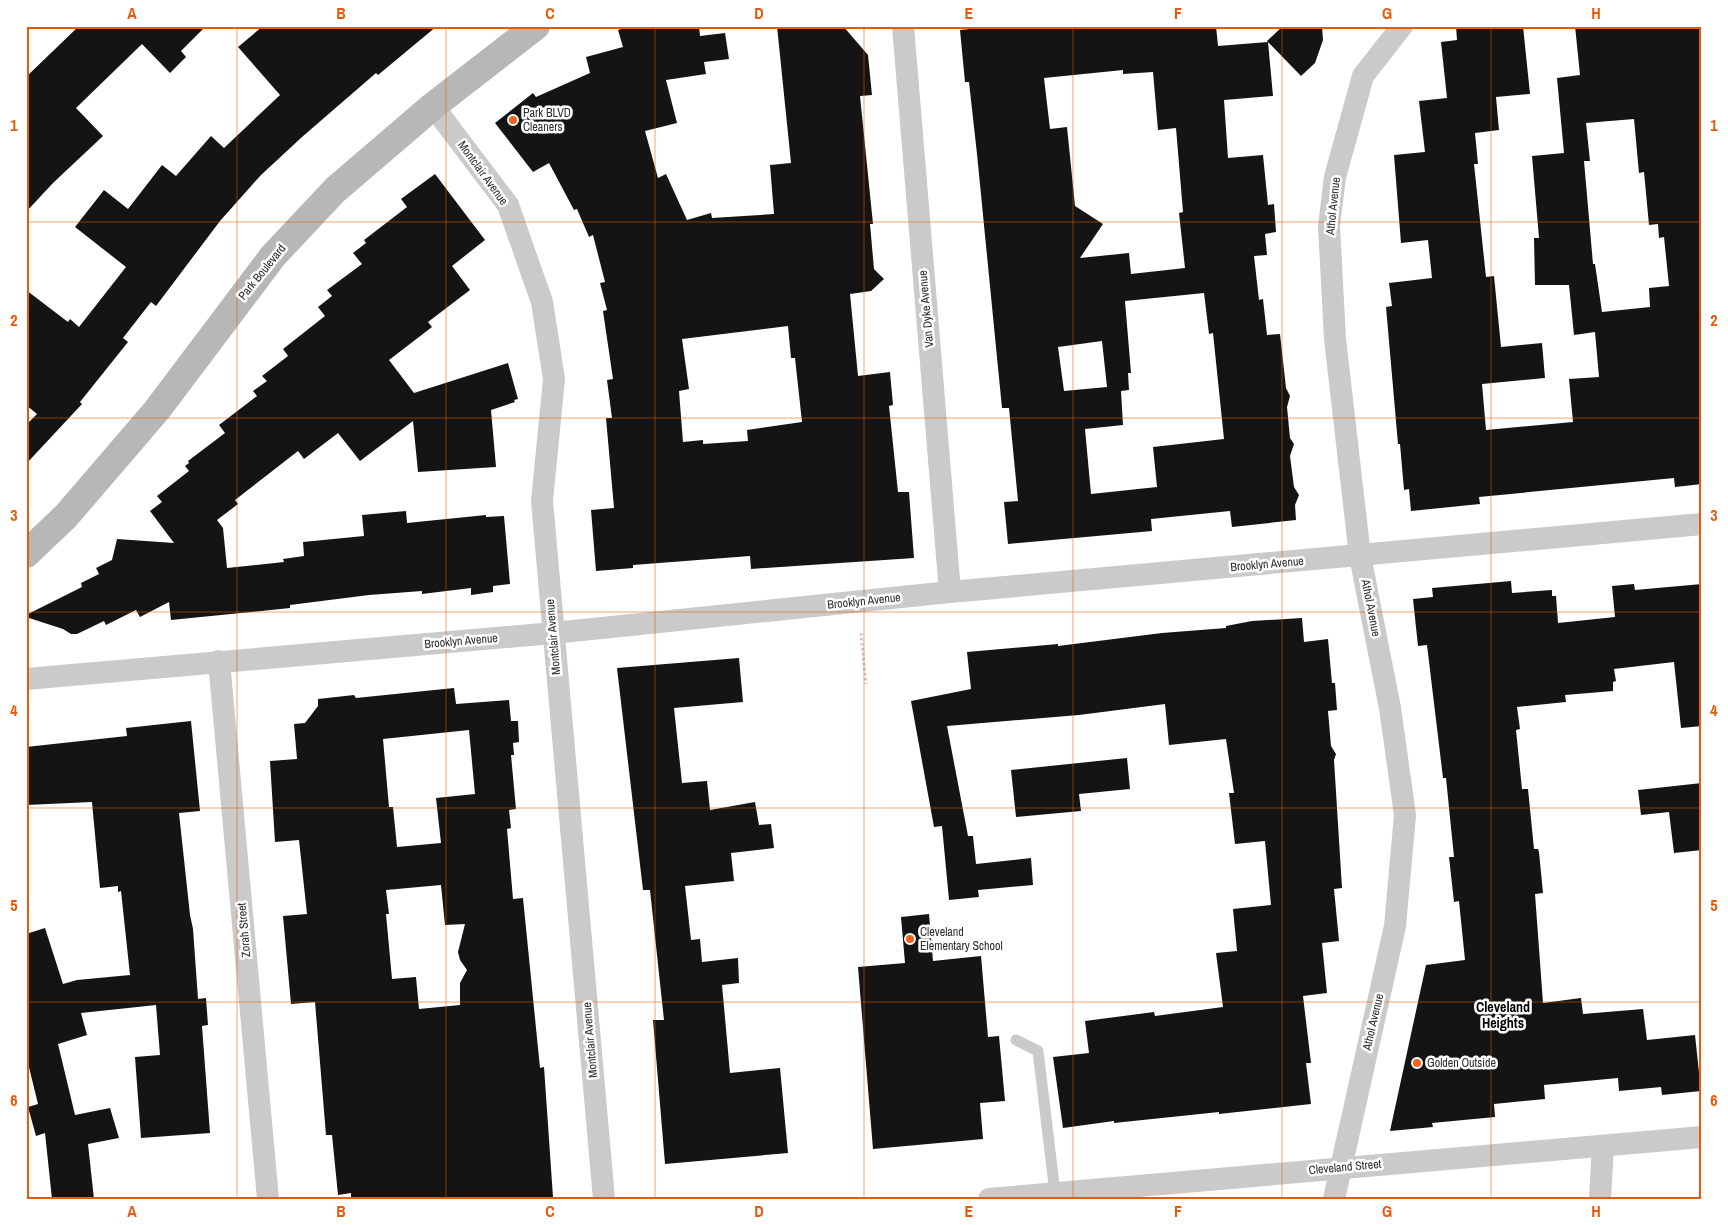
<svg xmlns="http://www.w3.org/2000/svg" width="1728" height="1225" font-family="'Archivo Narrow',sans-serif">
	<rect width="100%" height="100%" fill="#fff"/>
	<g fill="#141414" fill-rule="evenodd">
		<polygon points="79,26 206,26 181,51 186,57 170,73 142,44 76,108 103,136 53,183 26,212 26,77"/>
		<polygon points="263,26 437,26 378,75 376,73 302,137 261,175 220,221 156,306 151,302 123,338 128,342 80,402 82,404 26,464 26,425 37,414 26,405 26,290 68,322 70,319 79,327 126,267 75,227 104,190 128,209 162,165 176,176 211,136 224,148 280,95 238,47"/>
		<path d="M631,26H699L700,36L725,33L729,59L704,62L706,74L666,80L677,123L645,131L658,178L666,174L687,220L711,213L712,218L774,214L770,165L791,163L777,26H843L868,55L872,95L860,96L873,224H870L874,269L884,279L871,291L850,294L858,376L890,372L893,405L889,406L898,492H909L914,558L751,569L750,556L633,565V568L596,571L591,510L614,508L606,418H612L607,380L613,379L603,311L607,310L600,283L605,282L593,235L589,237L577,209L574,210L549,163L533,172L495,123L533,93L536,97L590,73L586,57L623,47L618,30ZM788,326L791,358H795L802,422L747,430L748,441L703,444V440L683,442L679,391L689,389L682,339Z"/>
		<path d="M999,26H1216L1218,46L1268,42L1273,96L1224,100L1228,158L1263,155L1268,205L1274,204L1276,232L1265,234L1267,255L1254,256L1259,300L1263,299L1267,335L1280,334L1286,388L1290,396L1287,407L1290,438L1294,444L1290,456L1294,487L1299,495L1295,505L1296,520L1232,527L1230,511L1151,519L1152,531L1008,544L1004,502L1018,501L1009,408H1002L977,154L969,82H965L960,30ZM1123,70V74L1153,72L1158,130L1176,128L1183,212L1179,213L1185,268L1131,274L1129,253L1080,258L1103,224L1075,206L1067,127L1050,129L1044,78ZM1204,293L1209,334L1213,333L1224,439L1153,447L1157,487L1091,494L1085,429L1123,425L1121,391L1129,390L1128,373H1131L1125,301ZM1102,341L1107,387L1064,391L1058,347Z"/>
		<polygon points="1283,26 1322,26 1323,40 1315,63 1301,76 1267,41"/>
		<path d="M1456,26H1523L1530,94L1496,97L1499,130L1475,133L1478,164H1474L1486,277L1494,276L1501,347L1542,343L1545,378L1482,384L1486,430L1573,422L1569,379L1599,377L1595,332L1574,335L1569,285H1535L1534,238H1539L1532,156L1564,153L1557,78L1580,75L1575,26H1702V484L1675,487L1674,478L1479,497L1480,504L1411,511L1409,489L1404,490L1400,444H1398L1386,307L1392,306L1389,283L1432,278L1428,240L1401,243L1394,155L1425,152L1419,101L1447,98L1441,42L1457,40ZM1634,119L1639,173L1644,172L1649,225L1658,224L1659,238L1664,237L1669,286L1649,288L1650,307L1602,312L1595,264H1593L1584,161H1590L1586,123Z"/>
		<polygon points="435,174 485,240 452,266 470,290 428,322 432,327 389,360 414,393 508,363 518,399 514,400 515,402 491,410 496,467 418,472 413,421 360,461 338,433 304,459 298,451 235,500 238,504 217,520 223,528 227,568 284,562 283,559 304,556 303,542 364,536 362,515 406,511 407,523 486,515 486,517 504,516 510,584 493,586 493,592 471,595 471,588 422,594 422,591 369,595 290,605 290,608 171,620 169,602 140,617 136,610 106,625 104,621 77,634 71,634 63,629 26,617 26,615 82,587 81,583 99,574 96,568 112,560 117,539 174,543 150,511 162,502 157,496 189,471 185,466 189,463 188,461 225,433 219,425 257,396 253,391 267,381 262,376 288,356 283,349 325,316 318,307 332,296 327,290 362,264 353,253 366,243 364,240 407,207 401,199"/>
		<polygon points="1511,581 1512,593 1552,590 1552,596 1556,596 1558,623 1615,617 1612,586 1634,584 1635,590 1702,584 1702,726 1681,728 1674,662 1614,669 1616,681 1613,682 1613,691 1565,695 1566,702 1517,707 1520,729 1516,730 1522,789 1528,789 1534,849 1538,849 1539,852 1543,893 1535,894 1543,1003 1581,998 1583,1014 1643,1009 1647,1040 1695,1035 1701,1091 1662,1095 1661,1087 1619,1091 1618,1078 1544,1085 1545,1099 1494,1104 1495,1117 1432,1123 1433,1127 1390,1131 1426,965 1465,960 1459,901 1454,902 1449,857 1454,857 1446,778 1443,778 1427,645 1418,646 1413,599 1433,597 1432,588"/>
		<polygon points="1302,618 1304,642 1328,639 1332,683 1335,683 1337,710 1328,711 1331,746 1336,754 1334,760 1342,888 1334,889 1339,941 1322,943 1327,993 1303,996 1311,1063 1306,1063 1311,1104 1219,1114 1219,1112 1114,1123 1114,1121 1063,1128 1053,1057 1089,1053 1085,1021 1154,1012 1155,1016 1223,1007 1216,953 1237,951 1233,909 1271,905 1265,841 1235,844 1229,793 1234,793 1226,739 1169,745 1165,704 1079,715 947,726 968,836 973,836 976,864 1031,858 1033,885 978,890 979,897 949,900 942,826 934,827 911,701 971,689 967,652 1058,644 1058,646 1162,633 1226,628 1226,626 1252,621"/>
		<polygon points="739,658 743,702 674,708 682,783 707,781 710,810 755,802 759,825 771,824 774,848 731,853 734,881 685,886 691,940 700,939 702,962 738,958 739,983 722,985 730,1073 780,1068 788,1153 665,1164 653,1020 664,1020 650,890 643,890 617,668"/>
		<path d="M454,688L456,704L509,700L511,721H518L519,742L513,743L514,755H511L516,809L509,810L511,828L507,829L513,899L523,898L540,1068L544,1067L553,1197L351,1199V1193L338,1195L332,1135H326L315,1002L291,1004L283,916L307,914L299,840L275,842L270,761L297,759L294,724L305,723L318,706V699L354,695L356,698ZM469,730L475,794L436,798L441,843L397,847L393,807H389L383,739ZM441,885L445,925L465,924L458,952L460,960L467,970L460,983V1005L419,1009L416,977L392,979L386,914H389L386,890Z"/>
		<polygon points="191,721 200,811 179,813 190,915 193,929 198,999 206,998 208,1025 202,1026 210,1133 141,1138 135,1057 160,1055 156,1005 81,1013 87,1035 58,1044 75,1115 110,1108 119,1138 88,1144 94,1199 52,1199 45,1133 36,1136 28,1107 38,1104 26,1055 26,934 45,928 63,984 77,980 130,975 121,891 118,892 118,886 100,888 92,802 26,805 26,747 127,736 126,728"/>
		<polygon points="1127,758 1130,789 1079,794 1081,811 1016,817 1011,770"/>
		<polygon points="1702,783 1702,850 1674,853 1669,812 1641,815 1638,790"/>
		<polygon points="929,914 933,961 981,956 988,1037 999,1036 1005,1101 980,1103 983,1139 873,1149 858,967 905,963 901,917"/>
	</g>
	<g fill="none" stroke-linecap="round" stroke-linejoin="round">
		<polyline stroke="#cacaca" stroke-width="3" stroke-dasharray="2.5 2.5" stroke-linecap="butt" points="861,633 866,684"/>
		<polyline stroke="#cacaca" stroke-width="11" points="1016,1040 1038,1051 1055,1193"/>
		<g stroke="#cacaca" stroke-width="22">
			<polyline points="903,26 950,592"/>
			<polyline points="433,106 508,205 542,302 554,379 542,501 604,1199"/>
			<polyline points="219,661 268,1199"/>
			<polyline points="26,679 553,633 950,592 1702,524"/>
			<polyline points="989,1199 1702,1137"/>
			<polyline points="1334,1199 1395,926 1405,815 1390,708 1360,556 1335,339 1329,226 1335,177 1363,76 1402,26"/>
			<polyline points="1600,1199 1603,1146"/>
		</g>
		<polyline stroke="#b7b7b7" stroke-width="28" points="26,554 66,516 157,410 273,256 335,190 433,106 536,26"/>
	</g>
	<path fill="none" stroke="#e8590c" stroke-width="1" stroke-opacity="0.55" d="M237,26V1199M446,26V1199M655,26V1199M864,26V1199M1073,26V1199M1282,26V1199M1491,26V1199M26,222H1702M26,418H1702M26,612H1702M26,808H1702M26,1002H1702"/>
	<g fill="#f4621f" stroke="#fff" stroke-width="2">
		<circle cx="513" cy="120" r="5"/>
		<circle cx="910" cy="939" r="5"/>
		<circle cx="1417" cy="1063" r="5"/>
	</g>
	<g text-anchor="middle" stroke-width="5" stroke-linejoin="round" paint-order="stroke">
		<g font-size="12" fill="#2d2d2d" stroke="#fff" text-anchor="start">
			<text x="523" y="117">Park BLVD<tspan x="523" dy="14">Cleaners</tspan></text>
			<text x="920" y="936">Cleveland<tspan x="920" dy="14">Elementary School</tspan></text>
			<text x="1427" y="1067">Golden Outside</text>
		</g>
		<g font-size="12" fill="#2d2d2d" stroke="#fff">
			<text transform="translate(483 173) rotate(54)" y="4">Montclair Avenue</text>
			<text transform="translate(1333 206) rotate(-84)" y="4">Athol Avenue</text>
			<text transform="translate(262 272) rotate(-51)" y="4">Park Boulevard</text>
			<text transform="translate(926 309) rotate(-95)" y="4">Van Dyke Avenue</text>
			<text transform="translate(1267 564) rotate(-5)" y="4">Brooklyn Avenue</text>
			<text transform="translate(864 601) rotate(-6)" y="4">Brooklyn Avenue</text>
			<text transform="translate(1371 608) rotate(79)" y="4">Athol Avenue</text>
			<text transform="translate(553 637) rotate(-95)" y="4">Montclair Avenue</text>
			<text transform="translate(461 641) rotate(-5)" y="4">Brooklyn Avenue</text>
			<text transform="translate(244 930) rotate(-95)" y="4">Zorah Street</text>
			<text transform="translate(1373 1022) rotate(-77)" y="4">Athol Avenue</text>
			<text transform="translate(590 1040) rotate(-95)" y="4">Montclair Avenue</text>
			<text transform="translate(1345 1167) rotate(-5)" y="4">Cleveland Street</text>
		</g>
		<g font-size="14" font-weight="bold" fill="#000" stroke="#fff">
			<text x="1503" y="1012">Cleveland<tspan x="1503" dy="16">Heights</tspan></text>
		</g>
	</g>
	<rect width="1728" height="1225" fill="none" stroke="#ffffff" stroke-width="55"/>
	<rect x="28" y="28" width="1672" height="1170" fill="none" stroke="#e8590c" stroke-width="2"/>
	<g font-size="16" text-anchor="middle" font-weight="bold" fill="#e8590c">
		<text x="132" y="19">A</text>
		<text x="341" y="19">B</text>
		<text x="550" y="19">C</text>
		<text x="759" y="19">D</text>
		<text x="969" y="19">E</text>
		<text x="1178" y="19">F</text>
		<text x="1387" y="19">G</text>
		<text x="1596" y="19">H</text>
		<text x="14" y="131">1</text>
		<text x="1714" y="131">1</text>
		<text x="14" y="326">2</text>
		<text x="1714" y="326">2</text>
		<text x="14" y="521">3</text>
		<text x="1714" y="521">3</text>
		<text x="14" y="716">4</text>
		<text x="1714" y="716">4</text>
		<text x="14" y="911">5</text>
		<text x="1714" y="911">5</text>
		<text x="14" y="1106">6</text>
		<text x="1714" y="1106">6</text>
		<text x="132" y="1217">A</text>
		<text x="341" y="1217">B</text>
		<text x="550" y="1217">C</text>
		<text x="759" y="1217">D</text>
		<text x="969" y="1217">E</text>
		<text x="1178" y="1217">F</text>
		<text x="1387" y="1217">G</text>
		<text x="1596" y="1217">H</text>
	</g>
</svg>
